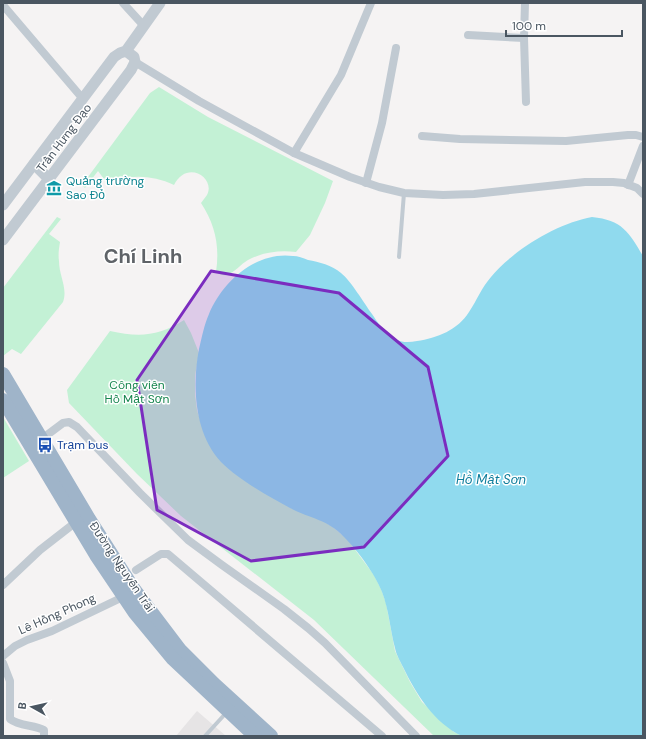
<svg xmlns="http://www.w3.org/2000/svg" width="646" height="739" font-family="'DM Sans',sans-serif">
	<rect width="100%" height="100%" fill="#f5f3f3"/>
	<polygon fill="#e6e4e5" points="197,711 226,736 176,736"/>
	<g fill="#c3f1d5">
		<path d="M159,87L208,117L333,181L325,203L310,235L296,252C280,250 263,252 248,260C241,264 235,272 227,275C223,276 219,274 216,272C220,246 215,224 201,203C203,200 205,198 207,195C216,178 187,159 174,185C152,175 130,174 107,183L98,171L85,188L82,185L150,93Z"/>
		<path d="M57,217L61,219L49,234L60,242C59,248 58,255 59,261C59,276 68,288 63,302L21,354L12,349L3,356V288Z"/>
		<path d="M184,320L191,333L199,353L195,376V394L197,410L204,433L255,487L291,508L323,521L333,527L347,539L374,575L381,589L386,603L395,651L410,682L422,702L454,732L462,736H434L314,620L181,516L137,474L69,403L67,390L110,331C138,337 158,337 184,320Z"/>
		<polygon points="3,417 29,461 3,478"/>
	</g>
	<path fill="#90daee" d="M592,217C622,220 629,232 643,256V736H462C434,723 416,694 403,667C400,661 396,654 395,648C390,629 389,610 382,592C375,574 358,551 344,537C327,519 311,519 290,508C268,496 239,480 221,462C194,433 192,385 199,349C202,337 204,325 209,314C222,282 256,251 293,256C298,256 303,258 308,260C319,262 332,265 341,273C351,281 364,303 372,314C384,332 393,346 417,341C437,338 458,330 469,312C477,300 482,287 491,277C513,250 558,223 592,217Z"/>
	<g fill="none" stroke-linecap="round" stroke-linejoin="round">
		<g stroke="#c1cad2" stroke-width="4">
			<polyline points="399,257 404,193"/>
			<polyline points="205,736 226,713"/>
		</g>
		<g stroke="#c1cad2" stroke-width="8">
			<polyline points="123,3 144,26"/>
			<polyline points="525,3 524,38 526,102"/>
			<polyline points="3,5 83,99"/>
			<polyline points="468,35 524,38"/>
			<polyline points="135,62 199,101 294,153 350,177 379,187 404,193 443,195 474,194 585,182 613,182 624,183 637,188 643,194"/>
			<polyline points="422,136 460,139 566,141 628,135 636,135 643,137"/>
			<polyline points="294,153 341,75 371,3"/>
			<polyline points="366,183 382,123 396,48"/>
			<polyline points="628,185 643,146"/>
			<polyline points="39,441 63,423 69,422 77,427 140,493 188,540 222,565 284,609 308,628 325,643 416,736"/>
			<polyline points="136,570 161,554 168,554 382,736"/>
			<polyline points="3,585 40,550 76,522"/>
			<polyline points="3,656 15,646 27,640 52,631 123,597 127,594"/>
			<path d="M3,663L10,681V719C19,726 34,725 44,730V736"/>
		</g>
		<g stroke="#c1cad2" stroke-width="11">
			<polyline points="34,164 49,179"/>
			<polyline points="3,205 114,57 120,53 126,51 160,3"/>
			<polyline points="3,240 131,70 135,62 134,57 126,51"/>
		</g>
		<g stroke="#9fb4c9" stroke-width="14">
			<polyline points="3,374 89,519 133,588 180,650 214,684 271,736"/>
			<polyline points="3,400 96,555 135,613 173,659 255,736"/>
		</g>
	</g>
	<path fill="#7b2cbf" fill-opacity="0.2" stroke="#7b2cbf" stroke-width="3" stroke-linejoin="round" d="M211,271L339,293L428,367L448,456L364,547L251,561L157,510L137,380Z"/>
	<defs>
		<g id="museum-bare" transform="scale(1.2)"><path d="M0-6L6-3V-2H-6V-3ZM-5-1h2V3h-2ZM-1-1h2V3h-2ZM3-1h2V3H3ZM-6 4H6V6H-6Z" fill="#0f9aa8" stroke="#fff" stroke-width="2.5" paint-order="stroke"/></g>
		<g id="bus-bare" transform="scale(1.2)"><path d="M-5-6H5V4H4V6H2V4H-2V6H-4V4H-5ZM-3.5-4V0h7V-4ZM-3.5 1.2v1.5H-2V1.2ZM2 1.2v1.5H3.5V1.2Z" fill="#1a4fb4" stroke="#fff" stroke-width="2.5" paint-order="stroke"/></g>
	</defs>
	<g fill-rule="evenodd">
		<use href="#museum-bare" x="54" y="188"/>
		<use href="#bus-bare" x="45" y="445"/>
	</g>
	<g text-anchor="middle" stroke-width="3" stroke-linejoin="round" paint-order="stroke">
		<g font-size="12" fill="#4a5661" stroke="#fff">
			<text transform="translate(64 138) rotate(-53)" y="4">Trần Hưng Đạo</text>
			<text transform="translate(122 567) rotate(56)" y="4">Đường Nguyễn Trãi</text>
			<text transform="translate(57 614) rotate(-24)" y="4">Lê Hồng Phong</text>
		</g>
		<g font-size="12" fill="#0d838f" stroke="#fff" text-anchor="start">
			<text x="66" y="185">Quảng trường<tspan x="66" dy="14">Sao Đỏ</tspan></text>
		</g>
		<g font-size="12" fill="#17864f" stroke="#fff">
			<text x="137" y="389">Công viên<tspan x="137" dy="14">Hồ Mật Sơn</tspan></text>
		</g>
		<g font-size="12" fill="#164399" stroke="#fff" text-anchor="start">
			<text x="57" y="449">Trạm bus</text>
		</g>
		<g font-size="13" font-style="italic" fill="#0c7c9b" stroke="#fff">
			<text x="491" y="484">Hồ Mật Sơn</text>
		</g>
		<g font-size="20" font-weight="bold" fill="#5f6368" stroke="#fff">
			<text x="143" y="263">Chí Linh</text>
		</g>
	</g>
	<rect width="646" height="739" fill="none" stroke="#4a5661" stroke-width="8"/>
	<g transform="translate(32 707) rotate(278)" stroke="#ffffff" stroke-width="3" paint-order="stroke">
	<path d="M0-3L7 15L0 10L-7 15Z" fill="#4a5661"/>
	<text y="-6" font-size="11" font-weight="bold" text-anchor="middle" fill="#4a5661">B</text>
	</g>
	<path d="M506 30v6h116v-6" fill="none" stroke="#4a5661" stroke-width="2"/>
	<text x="512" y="30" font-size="12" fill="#4a5661" stroke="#ffffff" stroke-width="3" paint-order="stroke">100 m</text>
</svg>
